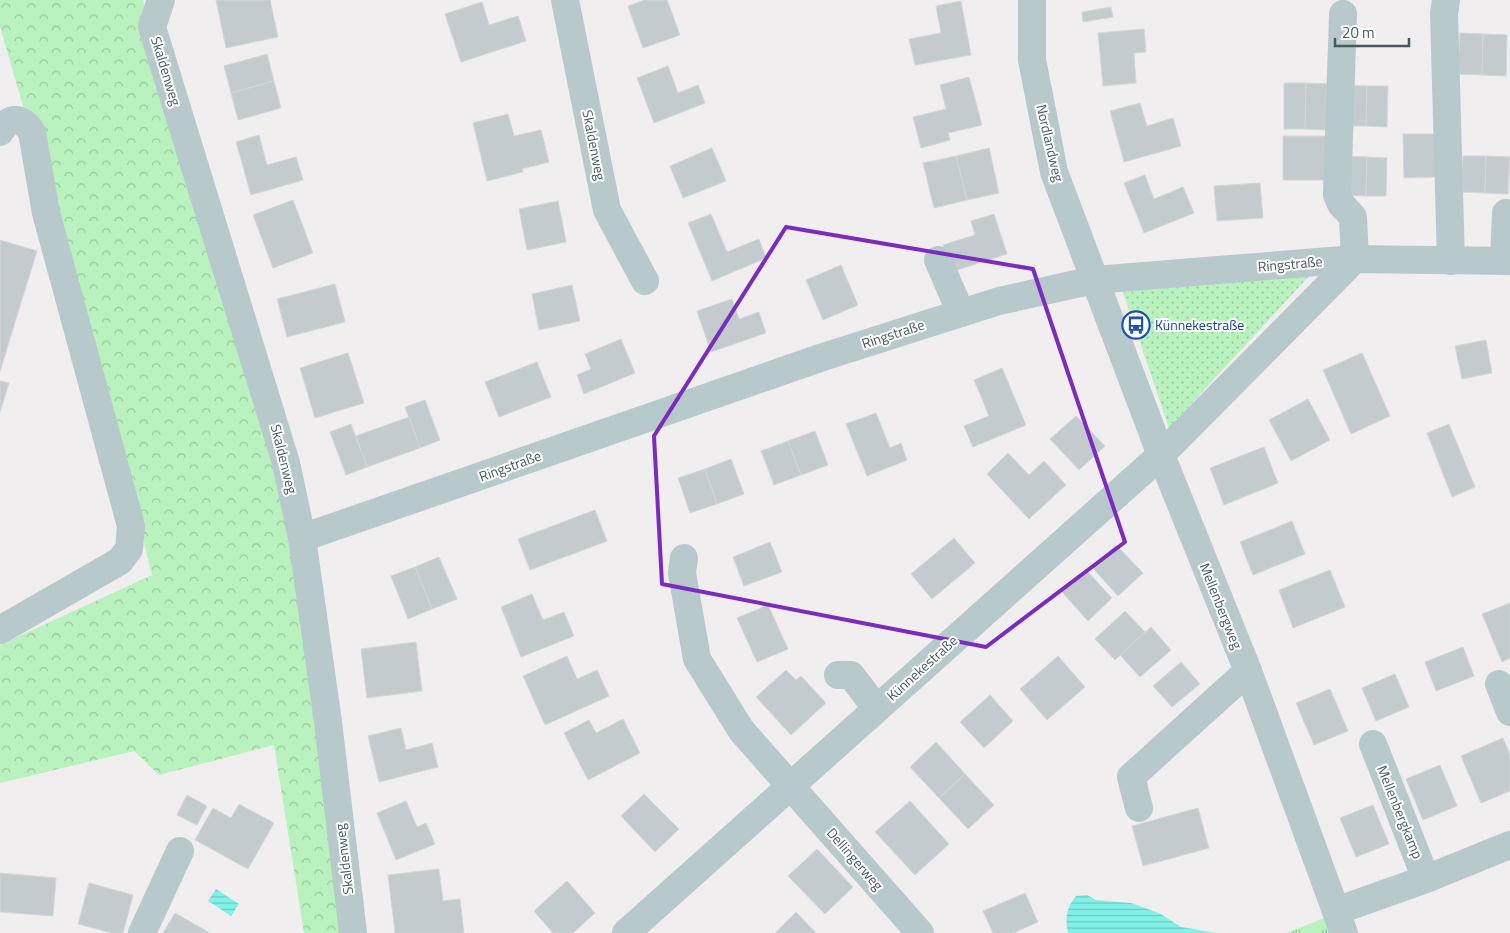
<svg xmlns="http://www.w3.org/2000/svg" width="1510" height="933" font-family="'Titillium Web',sans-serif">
	<defs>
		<pattern id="grass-tufts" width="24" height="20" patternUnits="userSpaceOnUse" patternTransform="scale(1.25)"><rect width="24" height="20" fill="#b9f2be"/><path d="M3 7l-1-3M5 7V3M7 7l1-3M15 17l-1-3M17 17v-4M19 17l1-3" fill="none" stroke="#98c79e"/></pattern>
		<pattern id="forest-crowns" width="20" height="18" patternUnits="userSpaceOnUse" patternTransform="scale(1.25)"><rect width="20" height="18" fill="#b9f2be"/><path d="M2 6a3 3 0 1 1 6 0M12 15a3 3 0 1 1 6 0" fill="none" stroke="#98c79e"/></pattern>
		<pattern id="park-dots" width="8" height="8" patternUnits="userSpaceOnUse" patternTransform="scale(1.25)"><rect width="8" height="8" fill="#b9f2be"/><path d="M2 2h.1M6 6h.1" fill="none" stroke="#98c79e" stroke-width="1.8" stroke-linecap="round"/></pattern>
		<pattern id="water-rules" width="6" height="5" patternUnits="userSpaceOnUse" patternTransform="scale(1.25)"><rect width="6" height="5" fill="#82f2e9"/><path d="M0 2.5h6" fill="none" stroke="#6cc7c0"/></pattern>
	</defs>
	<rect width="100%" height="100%" fill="#f1eeef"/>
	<polygon fill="url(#grass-tufts)" points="1327,917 1333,933 1287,933"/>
	<polygon fill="url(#forest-crowns)" points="0,0 143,0 295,534 344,933 304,933 274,745 159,775 134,751 0,783 0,645 152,575 104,383 0,27"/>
	<polygon fill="url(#park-dots)" points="1312,273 1169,428 1122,289"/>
	<g fill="url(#water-rules)">
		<polygon points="216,889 239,904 231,916 208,901"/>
		<path d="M1087,895L1096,900L1131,903L1159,913L1181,927L1217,933H1068C1065,918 1066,908 1076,896Z"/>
	</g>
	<g fill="#c4cbce" stroke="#d1d7da">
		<polygon points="216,0 270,0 278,37 226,48"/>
		<polygon points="645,0 667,0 680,35 643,48 628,6"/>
		<polygon points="961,1 971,55 915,65 909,39 941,33 936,6"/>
		<polygon points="482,2 489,25 518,16 526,41 461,62 445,14"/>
		<polygon points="1111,7 1113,17 1083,22 1082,12"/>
		<polygon points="1144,29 1146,52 1134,53 1136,83 1103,86 1098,33"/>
		<polygon points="1460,33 1483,34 1482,75 1458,74"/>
		<polygon points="1483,34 1507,35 1506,76 1482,75"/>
		<polygon points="267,54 274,81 231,93 224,66"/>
		<polygon points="668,66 678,93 698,85 705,103 654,123 637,78"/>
		<polygon points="969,77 982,125 948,133 950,140 921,148 913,117 946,109 940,85"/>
		<polygon points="274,81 281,108 238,120 231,93"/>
		<polygon points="1284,83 1306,83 1305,129 1284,129"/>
		<polygon points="1306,83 1327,84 1326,130 1305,129"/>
		<polygon points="1346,85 1367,86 1366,126 1345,126"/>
		<polygon points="1367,86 1388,86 1387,127 1366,126"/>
		<polygon points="1140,103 1147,126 1173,118 1181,146 1124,162 1110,111"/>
		<polygon points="508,114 514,136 541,130 549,162 522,169 523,172 487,181 473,123"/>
		<polygon points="1403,134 1436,134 1437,177 1404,178"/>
		<polygon points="259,135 267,165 296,157 303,180 251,195 236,142"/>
		<polygon points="1283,136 1326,136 1325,180 1283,180"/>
		<polygon points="712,148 726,181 683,198 670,166"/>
		<polygon points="989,148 999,193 967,200 956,156"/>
		<polygon points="956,156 967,200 934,208 923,163"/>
		<polygon points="1346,156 1367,157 1366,196 1345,195"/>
		<polygon points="1463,156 1486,156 1485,193 1461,192"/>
		<polygon points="1486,156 1510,157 1508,194 1485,193"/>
		<polygon points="1367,157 1387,158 1386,196 1366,196"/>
		<polygon points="1145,175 1154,199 1183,187 1194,213 1144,233 1124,183"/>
		<polygon points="1260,183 1263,218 1217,221 1214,186"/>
		<polygon points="293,200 313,253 273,268 253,215"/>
		<polygon points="558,201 566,242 527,250 519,209"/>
		<polygon points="711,214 727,252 759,239 766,258 712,281 688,223"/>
		<polygon points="994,214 1007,254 951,272 943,245 975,235 971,221"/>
		<polygon points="0,240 37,251 0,371"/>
		<polygon points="841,265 858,305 823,320 806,280"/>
		<polygon points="335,284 345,322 287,337 277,299"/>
		<polygon points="572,285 580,321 539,330 532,294"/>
		<polygon points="732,299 739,319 759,312 766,333 711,352 697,311"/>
		<polygon points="621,339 635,373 584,394 577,375 591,369 585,354"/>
		<polygon points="1486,340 1492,373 1462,379 1455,346"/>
		<polygon points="348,353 364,403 315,418 300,368"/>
		<polygon points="1362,353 1390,416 1351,434 1323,370"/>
		<polygon points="537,362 551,397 499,417 485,382"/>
		<polygon points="1002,368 1026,425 973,447 964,426 989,416 974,380"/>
		<polygon points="0,381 9,383 0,412"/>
		<polygon points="1308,399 1330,440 1291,461 1269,420"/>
		<polygon points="425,400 440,440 420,448 405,407"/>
		<polygon points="876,413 890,448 901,443 907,460 867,476 846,424"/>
		<polygon points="1076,416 1105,446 1079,470 1050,439"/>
		<polygon points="409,417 420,448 367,467 356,436"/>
		<polygon points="351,424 367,467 346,475 330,432"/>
		<polygon points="1449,424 1475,487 1452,497 1427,433"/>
		<polygon points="815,431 828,465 801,475 788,441"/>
		<polygon points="788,441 801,475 774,485 761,451"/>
		<polygon points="1264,447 1278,483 1224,505 1210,468"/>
		<polygon points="1008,453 1029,475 1044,461 1066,485 1029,519 987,474"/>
		<polygon points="731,459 744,494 717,504 705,469"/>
		<polygon points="705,469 717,504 690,513 678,478"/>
		<polygon points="595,510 607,541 530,570 518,539"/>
		<polygon points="1292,521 1305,554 1253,575 1240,542"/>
		<polygon points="954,538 975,563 932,599 911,574"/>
		<polygon points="770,542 782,572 744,586 733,557"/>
		<polygon points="1116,545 1143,573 1118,596 1092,567"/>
		<polygon points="439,557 457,599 432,609 415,567"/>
		<polygon points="415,567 432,609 408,619 391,576"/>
		<polygon points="1086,570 1112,598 1088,621 1062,592"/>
		<polygon points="1330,570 1345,607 1293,628 1279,590"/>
		<polygon points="532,594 543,620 564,612 574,636 521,657 501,607"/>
		<polygon points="1510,603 1510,658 1502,662 1482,614"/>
		<polygon points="768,605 788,649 757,662 737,618"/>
		<polygon points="1125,611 1145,632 1115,660 1095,639"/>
		<polygon points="1151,627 1171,650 1140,677 1120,655"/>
		<polygon points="416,642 422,691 367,698 361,649"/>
		<polygon points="1463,647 1474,676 1436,691 1425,662"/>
		<polygon points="567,656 577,679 597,670 609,696 545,725 523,676"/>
		<polygon points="1058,656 1085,687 1047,720 1020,689"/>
		<polygon points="1181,662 1200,684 1172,707 1153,686"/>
		<polygon points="786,670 796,680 801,676 826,703 791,735 756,697"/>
		<polygon points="1395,674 1409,707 1376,721 1362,688"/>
		<polygon points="1330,689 1348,731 1314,745 1296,703"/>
		<polygon points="990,695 1013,721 984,748 960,722"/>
		<polygon points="623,719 640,753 588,780 564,733 589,720 596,733"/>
		<polygon points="401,728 406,750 432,743 438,767 379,782 368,736"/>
		<polygon points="1503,738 1510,755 1510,791 1481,803 1461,756"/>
		<polygon points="936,742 965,774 939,798 910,767"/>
		<polygon points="1440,765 1457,806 1423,820 1406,779"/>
		<polygon points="965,774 994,805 968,829 939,798"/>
		<polygon points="644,794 679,829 655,852 621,816"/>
		<polygon points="187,795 207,806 197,825 177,815"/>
		<polygon points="406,801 417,827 426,823 435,844 396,860 377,813"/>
		<polygon points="910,801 949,844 915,875 875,832"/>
		<polygon points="239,804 274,823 248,869 195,840 213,808 231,818"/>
		<polygon points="1373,805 1389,844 1356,857 1340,818"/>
		<polygon points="1198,808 1209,848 1143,866 1132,826"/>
		<polygon points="817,849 853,887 825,914 788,876"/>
		<polygon points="439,869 443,901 460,899 464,933 395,933 388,875"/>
		<polygon points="0,873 56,878 53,916 0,912"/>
		<polygon points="567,881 595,913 573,933 553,933 534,911"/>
		<polygon points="89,883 133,895 123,933 112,933 78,924"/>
		<polygon points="1025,893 1038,922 1013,933 993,933 983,911"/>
		<polygon points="796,912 816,933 775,933"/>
		<polygon points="175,913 210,933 163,933"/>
	</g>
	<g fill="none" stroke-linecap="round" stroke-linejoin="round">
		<g stroke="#b8c9cc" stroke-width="28">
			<polyline points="161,0 152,27 286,463 302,538 328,722 353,933"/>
			<polyline points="565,0 607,210 645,281"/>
			<polyline points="1032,0 1032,60 1054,172 1161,455 1248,671 1344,933"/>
			<polyline points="1446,0 1444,13 1451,261"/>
			<polyline points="1343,14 1337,195 1341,204 1353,217 1355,259"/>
			<path d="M0,132C10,115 22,117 32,132L46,213L131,526L129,549L120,561L0,630"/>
			<polyline points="938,260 961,313"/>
			<polyline points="1504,261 1506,213"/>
			<polyline points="302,538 823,357 999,301 1094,280 1355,259 1510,261"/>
			<polyline points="684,558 682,573 697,659 741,730 920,933"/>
			<polyline points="838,675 851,675 876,708"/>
			<polyline points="1499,684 1510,712"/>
			<polyline points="1373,744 1426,879"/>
			<polyline points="1139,808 1131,777 1248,671"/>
			<polyline points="1336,911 1426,879 1510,845"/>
			<polyline points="142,933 180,851"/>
			<polyline points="626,933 1161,455 1355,259"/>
		</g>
	</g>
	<path fill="none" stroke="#7b2cbf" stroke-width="4" stroke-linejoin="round" d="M786,227L1033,269L1125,542L986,647L662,584L654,436Z"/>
	<defs>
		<g id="bus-ring" transform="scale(1.4375)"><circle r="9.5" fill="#fff" stroke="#1a4fb4" stroke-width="1.5"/><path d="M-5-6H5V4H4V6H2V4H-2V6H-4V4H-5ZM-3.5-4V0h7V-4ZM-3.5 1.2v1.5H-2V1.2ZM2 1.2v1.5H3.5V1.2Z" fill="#1a4fb4"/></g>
	</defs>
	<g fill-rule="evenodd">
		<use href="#bus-ring" x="1136" y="325"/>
	</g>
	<g text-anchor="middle" stroke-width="4" stroke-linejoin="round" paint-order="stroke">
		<g font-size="14" fill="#45595d" stroke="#fff">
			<text transform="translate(166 71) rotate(73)" y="5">Skaldenweg</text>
			<text transform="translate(1050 143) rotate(77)" y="5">Nordlandweg</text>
			<text transform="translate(594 145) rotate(79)" y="5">Skaldenweg</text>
			<text transform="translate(1290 264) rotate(-5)" y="5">Ringstraße</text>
			<text transform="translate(893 334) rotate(-18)" y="5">Ringstraße</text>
			<text transform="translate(284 459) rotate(76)" y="5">Skaldenweg</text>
			<text transform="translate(510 466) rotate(-20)" y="5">Ringstraße</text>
			<text transform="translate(1221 606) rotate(68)" y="5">Mellenbergweg</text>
			<text transform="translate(922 668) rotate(-42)" y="5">Künnekestraße</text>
			<text transform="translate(1400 812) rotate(68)" y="5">Mellenbergkamp</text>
			<text transform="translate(344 859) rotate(-97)" y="5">Skaldenweg</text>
			<text transform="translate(855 859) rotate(49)" y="5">Dellingerweg</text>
		</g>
		<g font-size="14" fill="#164399" stroke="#fff" text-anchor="start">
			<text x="1155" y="330">Künnekestraße</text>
		</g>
	</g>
	<path d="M1335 38v8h74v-8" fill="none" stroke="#45595d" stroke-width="2.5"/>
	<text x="1342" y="38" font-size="15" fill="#45595d" stroke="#ffffff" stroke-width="4" paint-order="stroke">20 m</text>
</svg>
